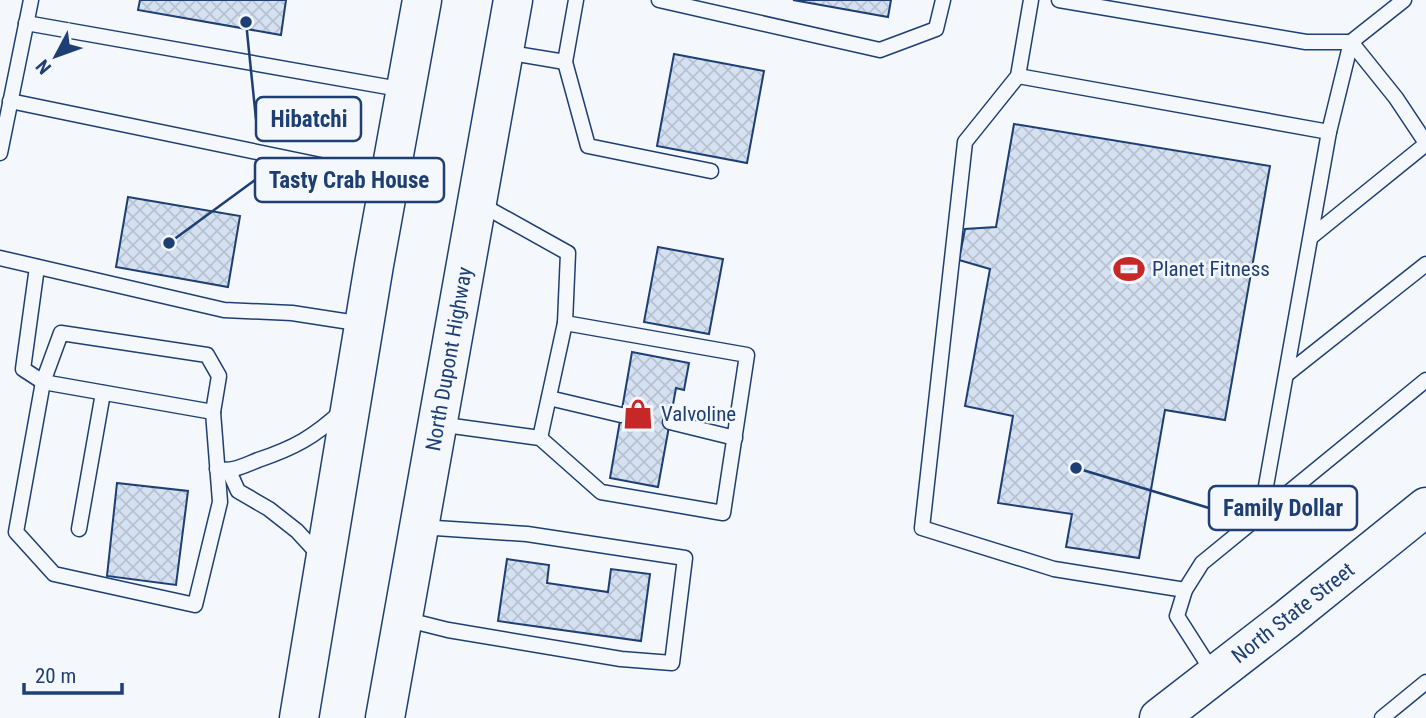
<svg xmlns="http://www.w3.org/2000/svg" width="1426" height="718" font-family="'Roboto Condensed',sans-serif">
	<defs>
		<pattern id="building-cross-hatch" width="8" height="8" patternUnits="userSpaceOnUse" patternTransform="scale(1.75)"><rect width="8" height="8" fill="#d5e0f0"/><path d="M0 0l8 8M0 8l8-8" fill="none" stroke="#b6c1d1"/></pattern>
	</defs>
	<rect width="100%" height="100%" fill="#f4f7fb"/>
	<g fill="url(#building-cross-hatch)" stroke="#1d3f73" stroke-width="2">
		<polygon points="140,0 286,0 281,35 138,10"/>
		<polygon points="793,0 891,0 888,17"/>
		<polygon points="674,54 764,71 747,163 657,146"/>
		<polygon points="1014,124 1270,166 1225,420 1165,410 1139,558 1066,547 1072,514 998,503 1013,416 965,406 990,269 959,260 965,229 996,227"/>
		<polygon points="128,197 240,216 228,287 116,267"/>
		<polygon points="658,247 723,259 709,334 644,322"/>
		<polygon points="632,352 689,363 684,390 676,388 658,487 610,478"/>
		<polygon points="117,483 188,491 176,585 107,576"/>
		<polygon points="507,559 549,565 547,583 608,592 611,569 650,574 641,641 498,621"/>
	</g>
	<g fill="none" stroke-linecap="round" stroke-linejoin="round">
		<g stroke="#1d3f73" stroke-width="17">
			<g id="lane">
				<polyline points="659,0 880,50 936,29 943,0"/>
				<polyline points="1031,0 1018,76 965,142 922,528 1054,569 1185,590"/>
				<polyline points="1059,0 1306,42 1351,42"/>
				<polyline points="26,23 405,90"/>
				<polyline points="1351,42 1396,98 1426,143"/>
				<polyline points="505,52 565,62 576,0"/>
				<polyline points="565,62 588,146 711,171"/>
				<polyline points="1018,76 1329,132 1351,42 1404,0"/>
				<polyline points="10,101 388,179"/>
				<polyline points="0,153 31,0"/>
				<polyline points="480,204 568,253 565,323 540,438"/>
				<polyline points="1311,237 1426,144"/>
				<polyline points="0,258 224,310 292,313 363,324"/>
				<polyline points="37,267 23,369 43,382 61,333 207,355 219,376 213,412"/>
				<polyline points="1287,374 1426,264"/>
				<polygon points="43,382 213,412 220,502 195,605 54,574 16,532"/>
				<polyline points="549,398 621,415"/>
				<polyline points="670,422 735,438"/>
				<polyline points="438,424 540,438 601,492 723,513 747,355 565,323"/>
				<path d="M217,469C233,472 243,466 258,460C294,448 314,437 342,411"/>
				<polyline points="229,471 238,491 269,509 297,531 320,556"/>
				<polyline points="1261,514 1329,132"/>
				<polyline points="79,529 103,393"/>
				<polyline points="404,619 448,630 621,659 672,663 685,558 527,534 420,527"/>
				<polyline points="1214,674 1177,616 1185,590 1202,563 1426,380"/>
				<polyline points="1382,718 1426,682"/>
			</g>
		</g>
		<g stroke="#1d3f73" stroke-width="41">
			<polyline id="primary" points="1159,718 1287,619 1426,507"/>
		</g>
		<g stroke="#1d3f73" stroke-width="41">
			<g id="highway">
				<polyline points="299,718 374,265 422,0"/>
				<polyline points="385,718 513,0"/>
			</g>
		</g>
		<use href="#lane" stroke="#f4f7fb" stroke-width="14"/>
		<use href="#primary" stroke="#f4f7fb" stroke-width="38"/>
		<use href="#highway" stroke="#f4f7fb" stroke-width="38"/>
	</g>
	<defs>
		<g id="stadium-bare" transform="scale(2.415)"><path d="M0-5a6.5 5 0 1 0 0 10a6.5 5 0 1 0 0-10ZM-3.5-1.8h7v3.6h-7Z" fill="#c62828" stroke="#f4f7fb" stroke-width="2.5" paint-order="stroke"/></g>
		<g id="shop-bare" transform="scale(2.415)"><path d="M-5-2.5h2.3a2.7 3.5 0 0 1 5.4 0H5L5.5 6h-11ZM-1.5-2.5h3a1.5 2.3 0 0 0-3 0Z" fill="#c62828" stroke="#f4f7fb" stroke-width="2.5" paint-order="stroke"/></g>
	</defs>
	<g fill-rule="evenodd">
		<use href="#stadium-bare" x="1129" y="269"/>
		<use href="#shop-bare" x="638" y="414"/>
	</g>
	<g text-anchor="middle" stroke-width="5" stroke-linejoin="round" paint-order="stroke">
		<g font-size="21" fill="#1d3f73" stroke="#f4f7fb" text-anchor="start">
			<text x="1152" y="276">Planet Fitness</text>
			<text x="661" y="421">Valvoline</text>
		</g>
		<g font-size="21" fill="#1d3f73" stroke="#f4f7fb">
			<text transform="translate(449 359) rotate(-80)" y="7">North Dupont Highway</text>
			<text transform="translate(1293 613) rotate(-38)" y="7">North State Street</text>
		</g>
	</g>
	<path fill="none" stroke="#1d3f73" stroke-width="2.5" d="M246 22L256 119M169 243L255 180M1076 468L1209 508"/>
	<g fill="#1d3f73" stroke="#f4f7fb" stroke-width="2.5">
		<circle cx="246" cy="22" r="7"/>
		<circle cx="169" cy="243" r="7"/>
		<circle cx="1076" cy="468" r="7"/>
	</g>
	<g fill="#f4f7fb" stroke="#1d3f73" stroke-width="2.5">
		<rect x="256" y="97" width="105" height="44" rx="7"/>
		<rect x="255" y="158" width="189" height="44" rx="7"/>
		<rect x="1209" y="486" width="148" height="44" rx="7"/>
	</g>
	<g font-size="23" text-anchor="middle" font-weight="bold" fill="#1d3f73">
		<text x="309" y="127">Hibatchi</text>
		<text x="349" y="188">Tasty Crab House</text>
		<text x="1283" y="516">Family Dollar</text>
	</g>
	<g transform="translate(56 56) rotate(229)" stroke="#f4f7fb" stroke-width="5" paint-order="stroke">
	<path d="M0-5L12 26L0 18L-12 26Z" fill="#1d3f73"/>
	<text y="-10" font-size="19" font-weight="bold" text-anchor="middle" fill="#1d3f73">N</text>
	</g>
	<path d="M24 683v10h98v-10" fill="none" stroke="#1d3f73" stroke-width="3.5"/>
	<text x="35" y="683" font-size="21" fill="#1d3f73" stroke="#f4f7fb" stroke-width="5" paint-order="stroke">20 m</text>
</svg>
